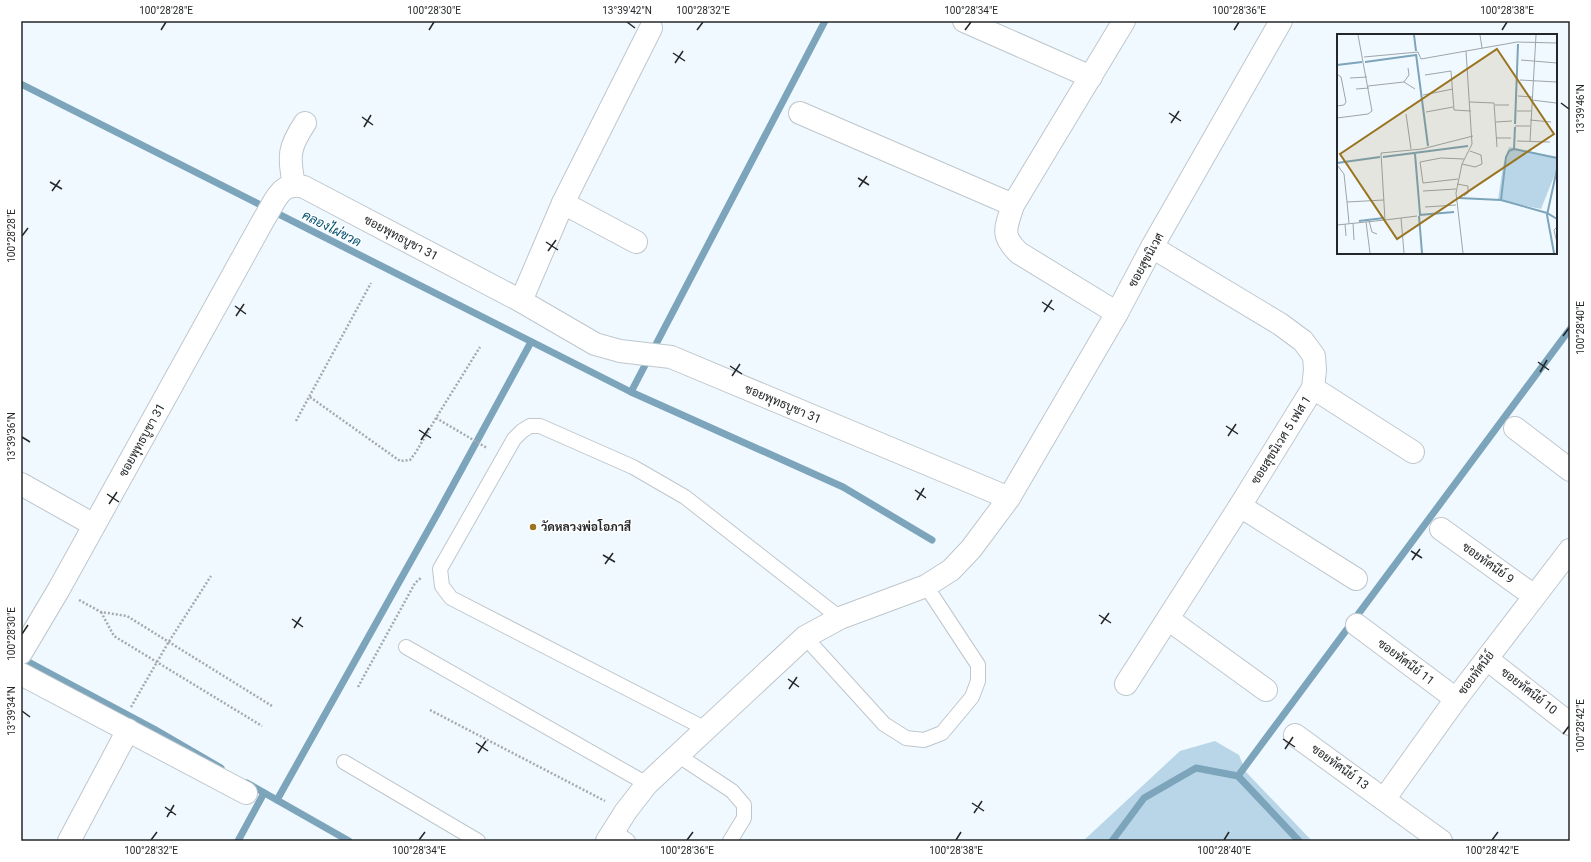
<svg xmlns="http://www.w3.org/2000/svg" width="1591" height="862" font-family="Roboto,Sarabun,sans-serif">
	<rect width="100%" height="100%" fill="#f0f9ff"/>
	<polygon fill="#b8d6e7" points="1215,741 1239,755 1246,772 1312,841 1083,841 1180,751"/>
	<g fill="none" stroke-linecap="round" stroke-linejoin="round">
		<g stroke="#7ca4ba" stroke-width="7">
			<polyline points="21,84 631,392 843,487 932,540"/>
			<polyline points="631,392 825,21"/>
			<polyline points="21,658 154,729 221,768"/>
			<polyline points="1238,776 1299,841"/>
			<polyline points="247,783 349,841"/>
			<polyline points="277,800 440,509 531,342"/>
			<polyline points="238,841 264,793"/>
			<polyline points="1112,841 1144,798 1196,768 1238,776 1570,329"/>
		</g>
		<g stroke="#bfc7cc" stroke-width="16">
			<g id="lane">
				<polyline points="805,637 884,724 906,738 924,740 942,733 972,697 978,681 978,665 926,586"/>
				<polyline points="406,647 647,784"/>
				<polyline points="706,729 451,598 442,586 440,569 514,439 522,431 530,426 540,426 633,467 685,497 840,618"/>
				<polyline points="679,756 732,791 744,805 744,818 730,841"/>
				<polyline points="344,762 478,841"/>
				<polyline points="614,831 628,841"/>
			</g>
		</g>
		<g stroke="#bfc7cc" stroke-width="24">
			<g id="street">
				<polyline points="964,21 1091,77"/>
				<polyline points="800,113 1013,205"/>
				<path d="M294,184C288,156 289,147 305,123"/>
				<polyline points="563,203 636,242"/>
				<polyline points="521,301 563,203 651,28"/>
				<path d="M1117,313L1019,253C1000,235 1006,228 1013,205L1124,21"/>
				<polyline points="1313,388 1413,452"/>
				<polyline points="1515,428 1570,470"/>
				<polyline points="21,484 94,525"/>
				<polyline points="1240,506 1356,579"/>
				<polyline points="1441,529 1534,596"/>
				<polyline points="1168,619 1266,690"/>
				<polyline points="1357,625 1456,699"/>
				<path d="M21,653L59,589L264,219C275,202 280,180 304,187L521,301L595,344L620,351L671,357L1009,498"/>
				<polyline points="1487,659 1570,724"/>
				<polyline points="21,674 246,793"/>
				<polyline points="1126,684 1240,506 1313,388 1315,370 1314,356 1303,341 1280,324 1152,247"/>
				<polyline points="1295,735 1441,841"/>
				<polyline points="1385,798 1456,699 1570,550"/>
				<polyline points="69,841 128,730"/>
				<polyline points="607,841 626,811 647,784 805,637 840,618 926,586 951,570 971,549 1009,498 1117,313 1152,247 1281,21"/>
			</g>
		</g>
		<g stroke="#a4abaf" stroke-width="2.5" stroke-dasharray="2 2" stroke-linecap="butt">
			<polyline points="310,397 400,461 410,460 416,452 436,418 480,347"/>
			<polyline points="436,418 487,448"/>
			<polyline points="296,421 371,283"/>
			<polyline points="79,600 101,612 127,616 272,706"/>
			<polyline points="101,612 114,636 262,726"/>
			<polyline points="358,687 415,583 422,577"/>
			<polyline points="131,707 168,643 211,576"/>
			<polyline points="430,710 605,801"/>
		</g>
		<use href="#lane" stroke="#fff" stroke-width="14"/>
		<use href="#street" stroke="#fff" stroke-width="22"/>
	</g>
	<path fill="none" stroke="#242729" stroke-width="1.5" d="M627,22L635,28M161,30L166,22M429,30L434,22M697,30L703,22M965,30L971,22M1234,30L1239,22M1502,30L1507,22M673,53L685,61M675,63L683,51M1561,103L1569,109M1169,113L1181,121M362,117L373,125M1171,123L1179,111M364,127L371,115M858,178L869,185M50,182L62,189M859,187L867,176M52,191L60,180M22,236L28,228M546,242L558,250M548,251L556,240M1042,302L1054,310M235,306L246,314M1044,312L1052,300M236,316L244,304M1563,336L1569,328M1538,362L1549,370M730,366L742,374M1540,372L1547,360M732,376L740,364M1226,426L1238,434M419,430L431,438M1228,436L1236,424M22,437L30,442M421,440L429,428M915,490L926,498M107,494L119,502M917,500L924,488M109,504L117,492M1411,551L1422,558M603,555L615,562M1412,560L1420,549M605,564L613,553M1099,615L1111,623M292,619L303,627M1101,624L1109,613M294,628L301,617M22,634L28,625M788,679L799,687M789,689L797,677M22,711L30,717M1563,734L1569,726M1283,739L1295,747M476,743L488,751M1285,749L1293,737M478,753L486,741M972,803L984,811M165,807L176,815M974,813L982,801M167,817L174,805M151,840L157,832M419,840L425,832M687,840L693,832M956,840L961,832M1224,840L1229,832M1492,840L1498,832"/>
	<circle fill="#9b7420" stroke="#fff" stroke-width="1.5" cx="533" cy="527" r="4"/>
	<g text-anchor="middle" stroke-width="3" stroke-linejoin="round" paint-order="stroke">
		<g font-size="12" fill="#242729" stroke="#fff">
			<text transform="translate(401 238) rotate(28)" y="4">ซอยพุทธบูชา 31</text>
			<text transform="translate(1146 260) rotate(-61)" y="4">ซอยสุขนิเวศ</text>
			<text transform="translate(783 404) rotate(23)" y="4">ซอยพุทธบูชา 31</text>
			<text transform="translate(142 440) rotate(-61)" y="4">ซอยพุทธบูชา 31</text>
			<text transform="translate(1281 440) rotate(-58)" y="4">ซอยสุขนิเวศ 5 เฟส 1</text>
			<text transform="translate(1488 563) rotate(36)" y="4">ซอยทัศนีย์ 9</text>
			<text transform="translate(1406 662) rotate(37)" y="4">ซอยทัศนีย์ 11</text>
			<text transform="translate(1476 673) rotate(-53)" y="4">ซอยทัศนีย์</text>
			<text transform="translate(1529 691) rotate(38)" y="4">ซอยทัศนีย์ 10</text>
			<text transform="translate(1340 767) rotate(36)" y="4">ซอยทัศนีย์ 13</text>
		</g>
		<g font-size="12" font-weight="bold" fill="#242729" stroke="#fff" text-anchor="start">
			<text x="541" y="531">วัดหลวงพ่อโอภาสี</text>
		</g>
		<g font-size="13" font-style="italic" fill="#045371" stroke="#fff">
			<text transform="translate(332 228) rotate(27)" y="5">คลองไผ่ขวด</text>
		</g>
	</g>
	<g transform="translate(1337 34)">
		<rect width="220" height="220" fill="#f0f9ff"/>
		<path d="M172,113L220,123V135L204,175L161,166L166,132Z" fill="#b8d6e7"/>
		<path fill="none" stroke="#7ca4ba" stroke-width="2" d="M77,1L79,17M79,20L91,112M28,28L79,21M0,31L25,28M178,90L181,10M177,115L220,124M78,120L83,180M46,123L131,112M0,129L43,123M122,164L164,166L210,179L220,185M164,166L169,123L172,117L177,115L178,93M82,181L117,178M82,182L85,219M22,187L47,184M217,219L210,181L220,135"/>
		<path fill="none" stroke="#9ea5a9" stroke-width="1" d="M143,1L145,14M27,23L81,18L84,25L180,8L220,9M184,26L220,29M0,40L4,43L9,68L7,71L0,72M88,41L114,37L117,76L134,77M13,44L30,43M183,46L220,48M67,48L72,41L71,34M31,52L67,48L78,55M19,55L32,54M86,61L116,55M181,62L195,63M195,66L219,69M133,68L157,69L160,113M158,71H172M180,77H194M89,78L116,73M69,80L74,115M0,84L31,80L35,77L21,1M193,86L214,88M159,88L175,87M178,92H193M159,104H174M180,107L213,108M193,107L199,1M125,130L138,133L145,130L144,121L133,117M0,131L7,140L10,168M121,145L86,149L83,128L104,124L127,125M120,150L131,152V159L127,162M86,157L119,155M88,173L119,171M64,184L67,219M48,186L80,182M32,187L35,198L40,200M29,188L33,219M12,189L10,168L47,166M16,189L17,206M8,190L9,202M0,191L48,186L44,119L85,115L136,102M220,193L217,196L220,209M126,219L119,159L125,130L135,110L129,17"/>
		<path fill="#9b7420" fill-opacity="0.15" stroke="#9b7420" stroke-width="2" d="M160,15L217,100L60,205L3,120Z"/>
		<rect width="220" height="220" fill="none" stroke="#242729" stroke-width="2"/>
	</g>
	<rect width="1591" height="862" fill="none" stroke="#ffffff" stroke-width="44"/>
	<rect x="22" y="22" width="1547" height="818" fill="none" stroke="#242729" stroke-width="1.5"/>
	<g font-size="10" text-anchor="middle" fill="#242729">
		<text x="166" y="14">100°28'28"E</text>
		<text x="434" y="14">100°28'30"E</text>
		<text x="627" y="14">13°39'42"N</text>
		<text x="703" y="14">100°28'32"E</text>
		<text x="971" y="14">100°28'34"E</text>
		<text x="1239" y="14">100°28'36"E</text>
		<text x="1507" y="14">100°28'38"E</text>
		<text transform="translate(1580 109) rotate(-90)" y="4">13°39'46"N</text>
		<text transform="translate(11 236) rotate(-90)" y="4">100°28'28"E</text>
		<text transform="translate(1580 328) rotate(-90)" y="4">100°28'40"E</text>
		<text transform="translate(11 437) rotate(-90)" y="4">13°39'36"N</text>
		<text transform="translate(11 634) rotate(-90)" y="4">100°28'30"E</text>
		<text transform="translate(11 711) rotate(-90)" y="4">13°39'34"N</text>
		<text transform="translate(1580 726) rotate(-90)" y="4">100°28'42"E</text>
		<text x="151" y="854">100°28'32"E</text>
		<text x="419" y="854">100°28'34"E</text>
		<text x="687" y="854">100°28'36"E</text>
		<text x="956" y="854">100°28'38"E</text>
		<text x="1224" y="854">100°28'40"E</text>
		<text x="1492" y="854">100°28'42"E</text>
	</g>
</svg>
